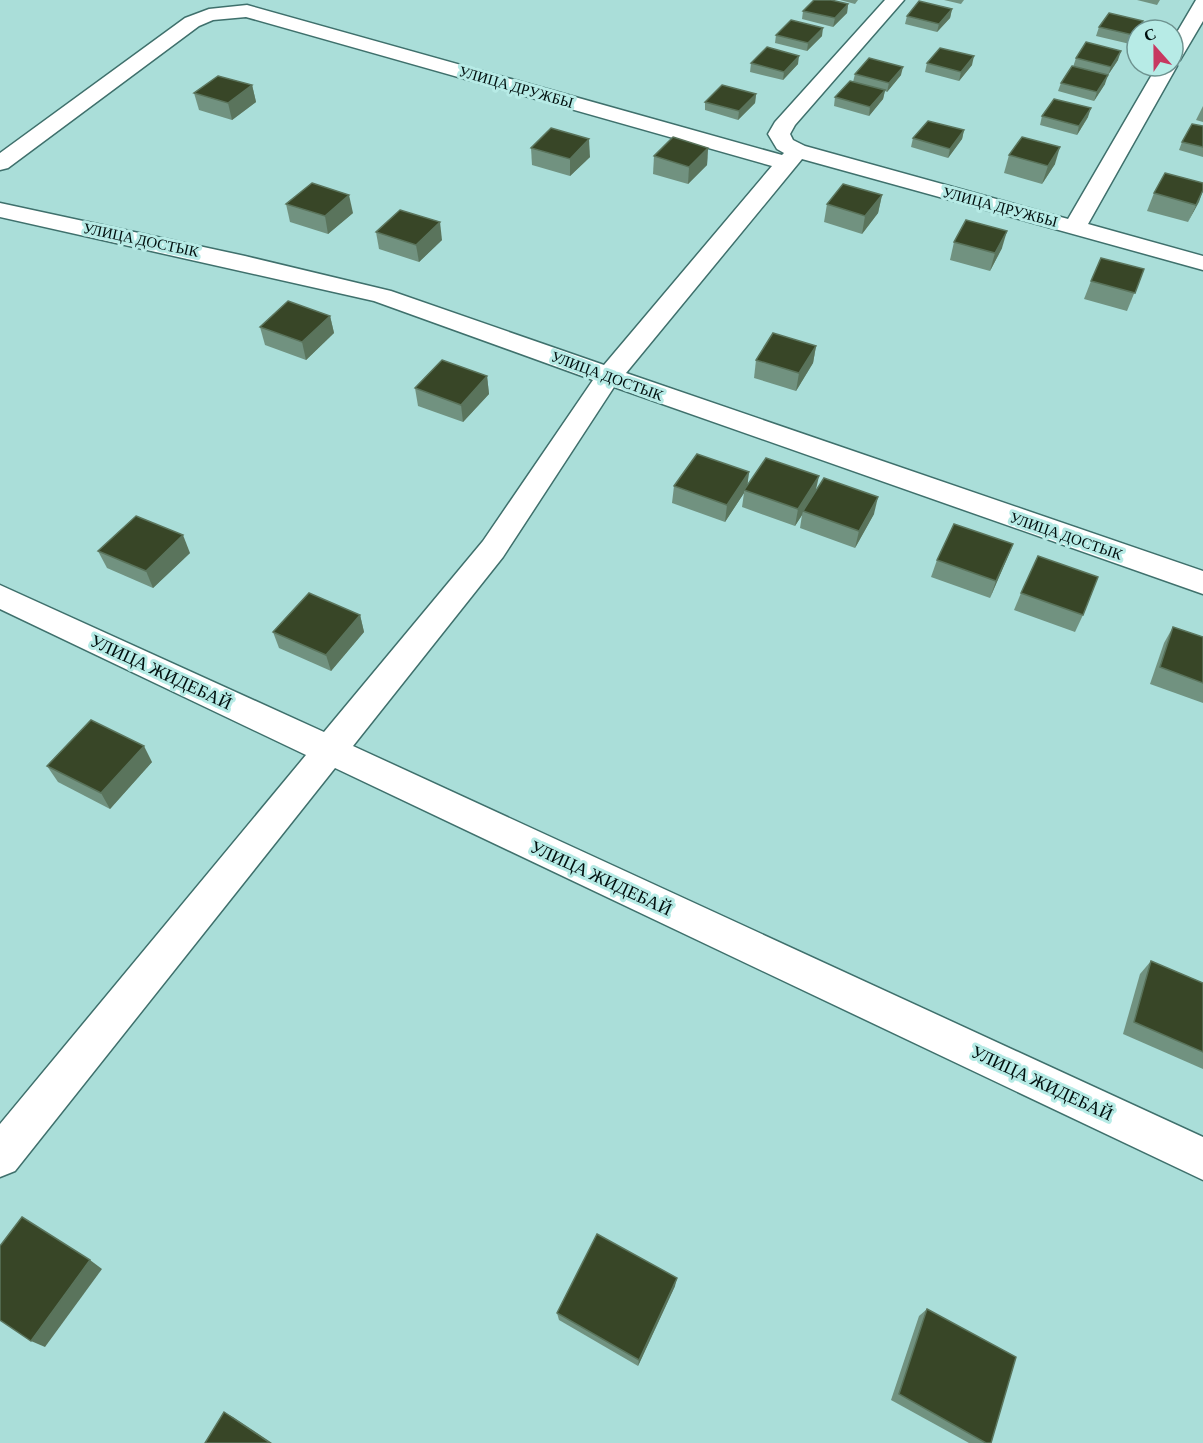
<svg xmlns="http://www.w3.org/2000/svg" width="1203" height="1443" font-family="'Crimson Pro',serif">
	<rect width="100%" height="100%" fill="#aaded9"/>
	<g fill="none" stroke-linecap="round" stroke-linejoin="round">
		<g stroke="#3f706c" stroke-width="3">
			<polygon id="minor" points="885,0 904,0 795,125 790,134 793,140 805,146 1068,219 1157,66 1173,66 1173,39 1196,0 1203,0 1203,21 1180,60 1174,62 1177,66 1088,224 1203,256 1203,270 802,159 626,373 1203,571 1203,594 614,387 503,557 353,746 1203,1137 1203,1180 335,768 15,1171 0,1177 0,1124 306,755 0,609 0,585 324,732 483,541 593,380 374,301 0,217 0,203 245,256 391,291 604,365 772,166 246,17 213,20 199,26 8,168 0,170 0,153 185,18 209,9 247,5 782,155 784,153 777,149 768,134 775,122"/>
		</g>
		<use href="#minor" fill="#fff" fill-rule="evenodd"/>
	</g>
	<g fill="#719280">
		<polygon points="840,0 858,0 855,4"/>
		<polygon points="944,0 964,0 961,4"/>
		<polygon points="1137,0 1160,0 1157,5"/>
		<polygon points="848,4 847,13 833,27 802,19 803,11"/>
		<polygon points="952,9 950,18 937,32 905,24 907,16"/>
		<polygon points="1143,21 1140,29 1130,44 1096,36 1099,27"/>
		<polygon points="776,35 822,36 807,51 775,43"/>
		<polygon points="1076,58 1118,60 1108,75 1073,67"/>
		<polygon points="751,63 798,64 783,80 750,72"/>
		<polygon points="927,63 972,65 959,81 925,72"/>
		<polygon points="855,74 901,75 887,92 885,91 883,99 869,116 834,106 835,97 853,82"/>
		<polygon points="1061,83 1105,84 1094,101 1058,91"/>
		<polygon points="252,85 256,102 232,120 199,110 194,93"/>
		<polygon points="756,94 755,103 738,120 705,110 705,102"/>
		<polygon points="1203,106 1203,122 1196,120"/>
		<polygon points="1042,116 1088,117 1077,135 1040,125"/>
		<polygon points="1203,126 1203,157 1179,150 1182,142"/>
		<polygon points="964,130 962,139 948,158 911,147 913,138"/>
		<polygon points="531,148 590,157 570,176 532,165"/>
		<polygon points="708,148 707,165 688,184 653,174 654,156"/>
		<polygon points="1009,155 1055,164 1042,184 1004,173"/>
		<polygon points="1203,183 1203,191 1188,222 1147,211 1154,193"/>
		<polygon points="882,195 878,213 862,234 824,222 827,204"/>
		<polygon points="286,204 353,213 328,234 290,222"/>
		<polygon points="376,232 442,240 419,262 379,249"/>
		<polygon points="954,242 1002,248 990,271 950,260"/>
		<polygon points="1144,269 1127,311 1084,299 1091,281"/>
		<polygon points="330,316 334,333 306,360 265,345 260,327"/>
		<polygon points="816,346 813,363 796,391 754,378 756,360"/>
		<polygon points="487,376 489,394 463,422 418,406 415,388"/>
		<polygon points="749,472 747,486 816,490 874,514 855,548 800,528 802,515 795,526 742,507 744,493 725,522 672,503 674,486"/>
		<polygon points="1013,544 990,598 931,577 937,560"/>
		<polygon points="98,551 190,553 153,588 107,568"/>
		<polygon points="1021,593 1083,615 1075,632 1014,610"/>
		<polygon points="360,615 364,632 331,671 279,648 273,632"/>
		<polygon points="1173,627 1203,637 1203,703 1150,684 1164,643"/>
		<polygon points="152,762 110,809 58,782 47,766"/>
		<polygon points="1151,961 1203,983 1203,1069 1123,1034 1140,974"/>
		<polygon points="675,1286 638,1366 559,1320 557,1313"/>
		<polygon points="927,1309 991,1443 969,1443 891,1400 919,1316"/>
	</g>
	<g fill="#5a745c">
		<polygon points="848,4 847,13 833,27 835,18"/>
		<polygon points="952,9 950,18 937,32 939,24"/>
		<polygon points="1143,21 1140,29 1137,30 1137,33 1130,44 1133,35"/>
		<polygon points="823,28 822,36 807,51 808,43"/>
		<polygon points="1121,51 1118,60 1108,75 1111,67"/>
		<polygon points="799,56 798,64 783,80 784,72"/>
		<polygon points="974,56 972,65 959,81 961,72"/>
		<polygon points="903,67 901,75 887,92 889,83"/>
		<polygon points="1108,75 1105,84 1094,101 1097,92"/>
		<polygon points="252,85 256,102 232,120 228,103"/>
		<polygon points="885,90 883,99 869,116 870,107"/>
		<polygon points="756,94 755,103 738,120 739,111"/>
		<polygon points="1091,108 1088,117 1077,135 1079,126"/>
		<polygon points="964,130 962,139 948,158 950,149"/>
		<polygon points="589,139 590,157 570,176 570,159"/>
		<polygon points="1060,147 1055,164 1042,184 1048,166"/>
		<polygon points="708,148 707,165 688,184 689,167"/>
		<polygon points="1203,190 1199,202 1188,222 1196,205"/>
		<polygon points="349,195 353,213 328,234 325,216"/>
		<polygon points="882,195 878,213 862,234 865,216"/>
		<polygon points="440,222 442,240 419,262 416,245"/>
		<polygon points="1007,231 1002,248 990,271 995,253"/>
		<polygon points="330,316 334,333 306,360 302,342"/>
		<polygon points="816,346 813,363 796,391 799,373"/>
		<polygon points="487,376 489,394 463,422 461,405"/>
		<polygon points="749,472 747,489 744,490 744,493 725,522 727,505"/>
		<polygon points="819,476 815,494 803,511 802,515 795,526 798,509"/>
		<polygon points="878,497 874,514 855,548 859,531"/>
		<polygon points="183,535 190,553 153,588 146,571"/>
		<polygon points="1013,544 1006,561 990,598 996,581"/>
		<polygon points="360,615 364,632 331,671 326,655"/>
		<polygon points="144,746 152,762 110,809 101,793"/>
		<polygon points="90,1260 102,1269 45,1347 31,1341"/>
		<polygon points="677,1278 675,1286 638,1366 639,1360"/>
		<polygon points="224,1412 233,1417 272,1443 270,1443"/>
	</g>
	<g fill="#384627" stroke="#5a745c" stroke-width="1.5">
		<polygon points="814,0 831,0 848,4 835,18 803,11"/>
		<polygon points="919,1 952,9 939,24 907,16"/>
		<polygon points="1109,13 1143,21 1133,35 1099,27"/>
		<polygon points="791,20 823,28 808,43 776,35"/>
		<polygon points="1086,42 1121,51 1111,67 1076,58"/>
		<polygon points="767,47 799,56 784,72 751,63"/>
		<polygon points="940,48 974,56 961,72 927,63"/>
		<polygon points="869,58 903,67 889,83 855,74"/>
		<polygon points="1072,66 1108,75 1097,92 1061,83"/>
		<polygon points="218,76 252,85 228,103 194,93"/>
		<polygon points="850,81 885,90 870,107 835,97"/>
		<polygon points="722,85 756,94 739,111 705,102"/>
		<polygon points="1054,99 1091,108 1079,126 1042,116"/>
		<polygon points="928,121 964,130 950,149 913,138"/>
		<polygon points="1192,124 1203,126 1203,147 1182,142"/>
		<polygon points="551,128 589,139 570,159 531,148"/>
		<polygon points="673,137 708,148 689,167 654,156"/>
		<polygon points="1022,137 1060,147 1048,166 1009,155"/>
		<polygon points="1165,173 1203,183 1203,190 1196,205 1154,193"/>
		<polygon points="312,183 349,195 325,216 286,204"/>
		<polygon points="843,184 882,195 865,216 827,204"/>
		<polygon points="400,210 440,222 416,245 376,232"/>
		<polygon points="966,220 1007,231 995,253 954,242"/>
		<polygon points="1101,258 1144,269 1135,293 1091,281"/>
		<polygon points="288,301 330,316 302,342 260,327"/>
		<polygon points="773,333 816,346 799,373 756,360"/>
		<polygon points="442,360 487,376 461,405 415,388"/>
		<polygon points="697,454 749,472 727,505 674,486"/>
		<polygon points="766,458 819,476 798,509 744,490"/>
		<polygon points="824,478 878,497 859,531 803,511"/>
		<polygon points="136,516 183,535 146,571 98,551"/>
		<polygon points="954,524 1013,544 996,581 937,560"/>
		<polygon points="1038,556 1098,577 1083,615 1021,593"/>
		<polygon points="309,593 360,615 326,655 273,632"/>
		<polygon points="1173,627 1203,637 1203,683 1160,667"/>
		<polygon points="91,720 144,746 101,793 47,766"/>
		<polygon points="1151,961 1203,983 1203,1052 1134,1022"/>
		<polygon points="22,1217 90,1260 31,1341 0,1320 0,1246"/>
		<polygon points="597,1234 677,1278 639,1360 557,1313"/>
		<polygon points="927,1309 1016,1357 991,1443 986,1443 899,1394"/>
		<polygon points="224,1412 270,1443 205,1443"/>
	</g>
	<g text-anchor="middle" stroke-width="6" stroke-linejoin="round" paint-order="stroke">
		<g font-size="15" fill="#000f0e" stroke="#b7ebe6">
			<text transform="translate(516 87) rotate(16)" y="5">УЛИЦА ДРУЖБЫ</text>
			<text transform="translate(1000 207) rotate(15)" y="5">УЛИЦА ДРУЖБЫ</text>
			<text transform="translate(141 240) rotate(12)" y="5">УЛИЦА ДОСТЫК</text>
			<text transform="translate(607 376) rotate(20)" y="5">УЛИЦА ДОСТЫК</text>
			<text transform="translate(1066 536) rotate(19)" y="5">УЛИЦА ДОСТЫК</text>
		</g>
		<g font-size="18" fill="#000f0e" stroke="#b7ebe6">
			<text transform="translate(161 672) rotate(25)" y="6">УЛИЦА ЖИДЕБАЙ</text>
			<text transform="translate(601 878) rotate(25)" y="6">УЛИЦА ЖИДЕБАЙ</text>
			<text transform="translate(1042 1083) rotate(25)" y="6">УЛИЦА ЖИДЕБАЙ</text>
		</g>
	</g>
	<g transform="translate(1155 48) rotate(339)"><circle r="28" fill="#b7ebe6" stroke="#6e9390" stroke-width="1.5"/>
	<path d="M0-4.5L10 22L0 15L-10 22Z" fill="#c73860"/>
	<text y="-9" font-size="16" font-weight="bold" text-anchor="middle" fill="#000f0e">С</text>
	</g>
</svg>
